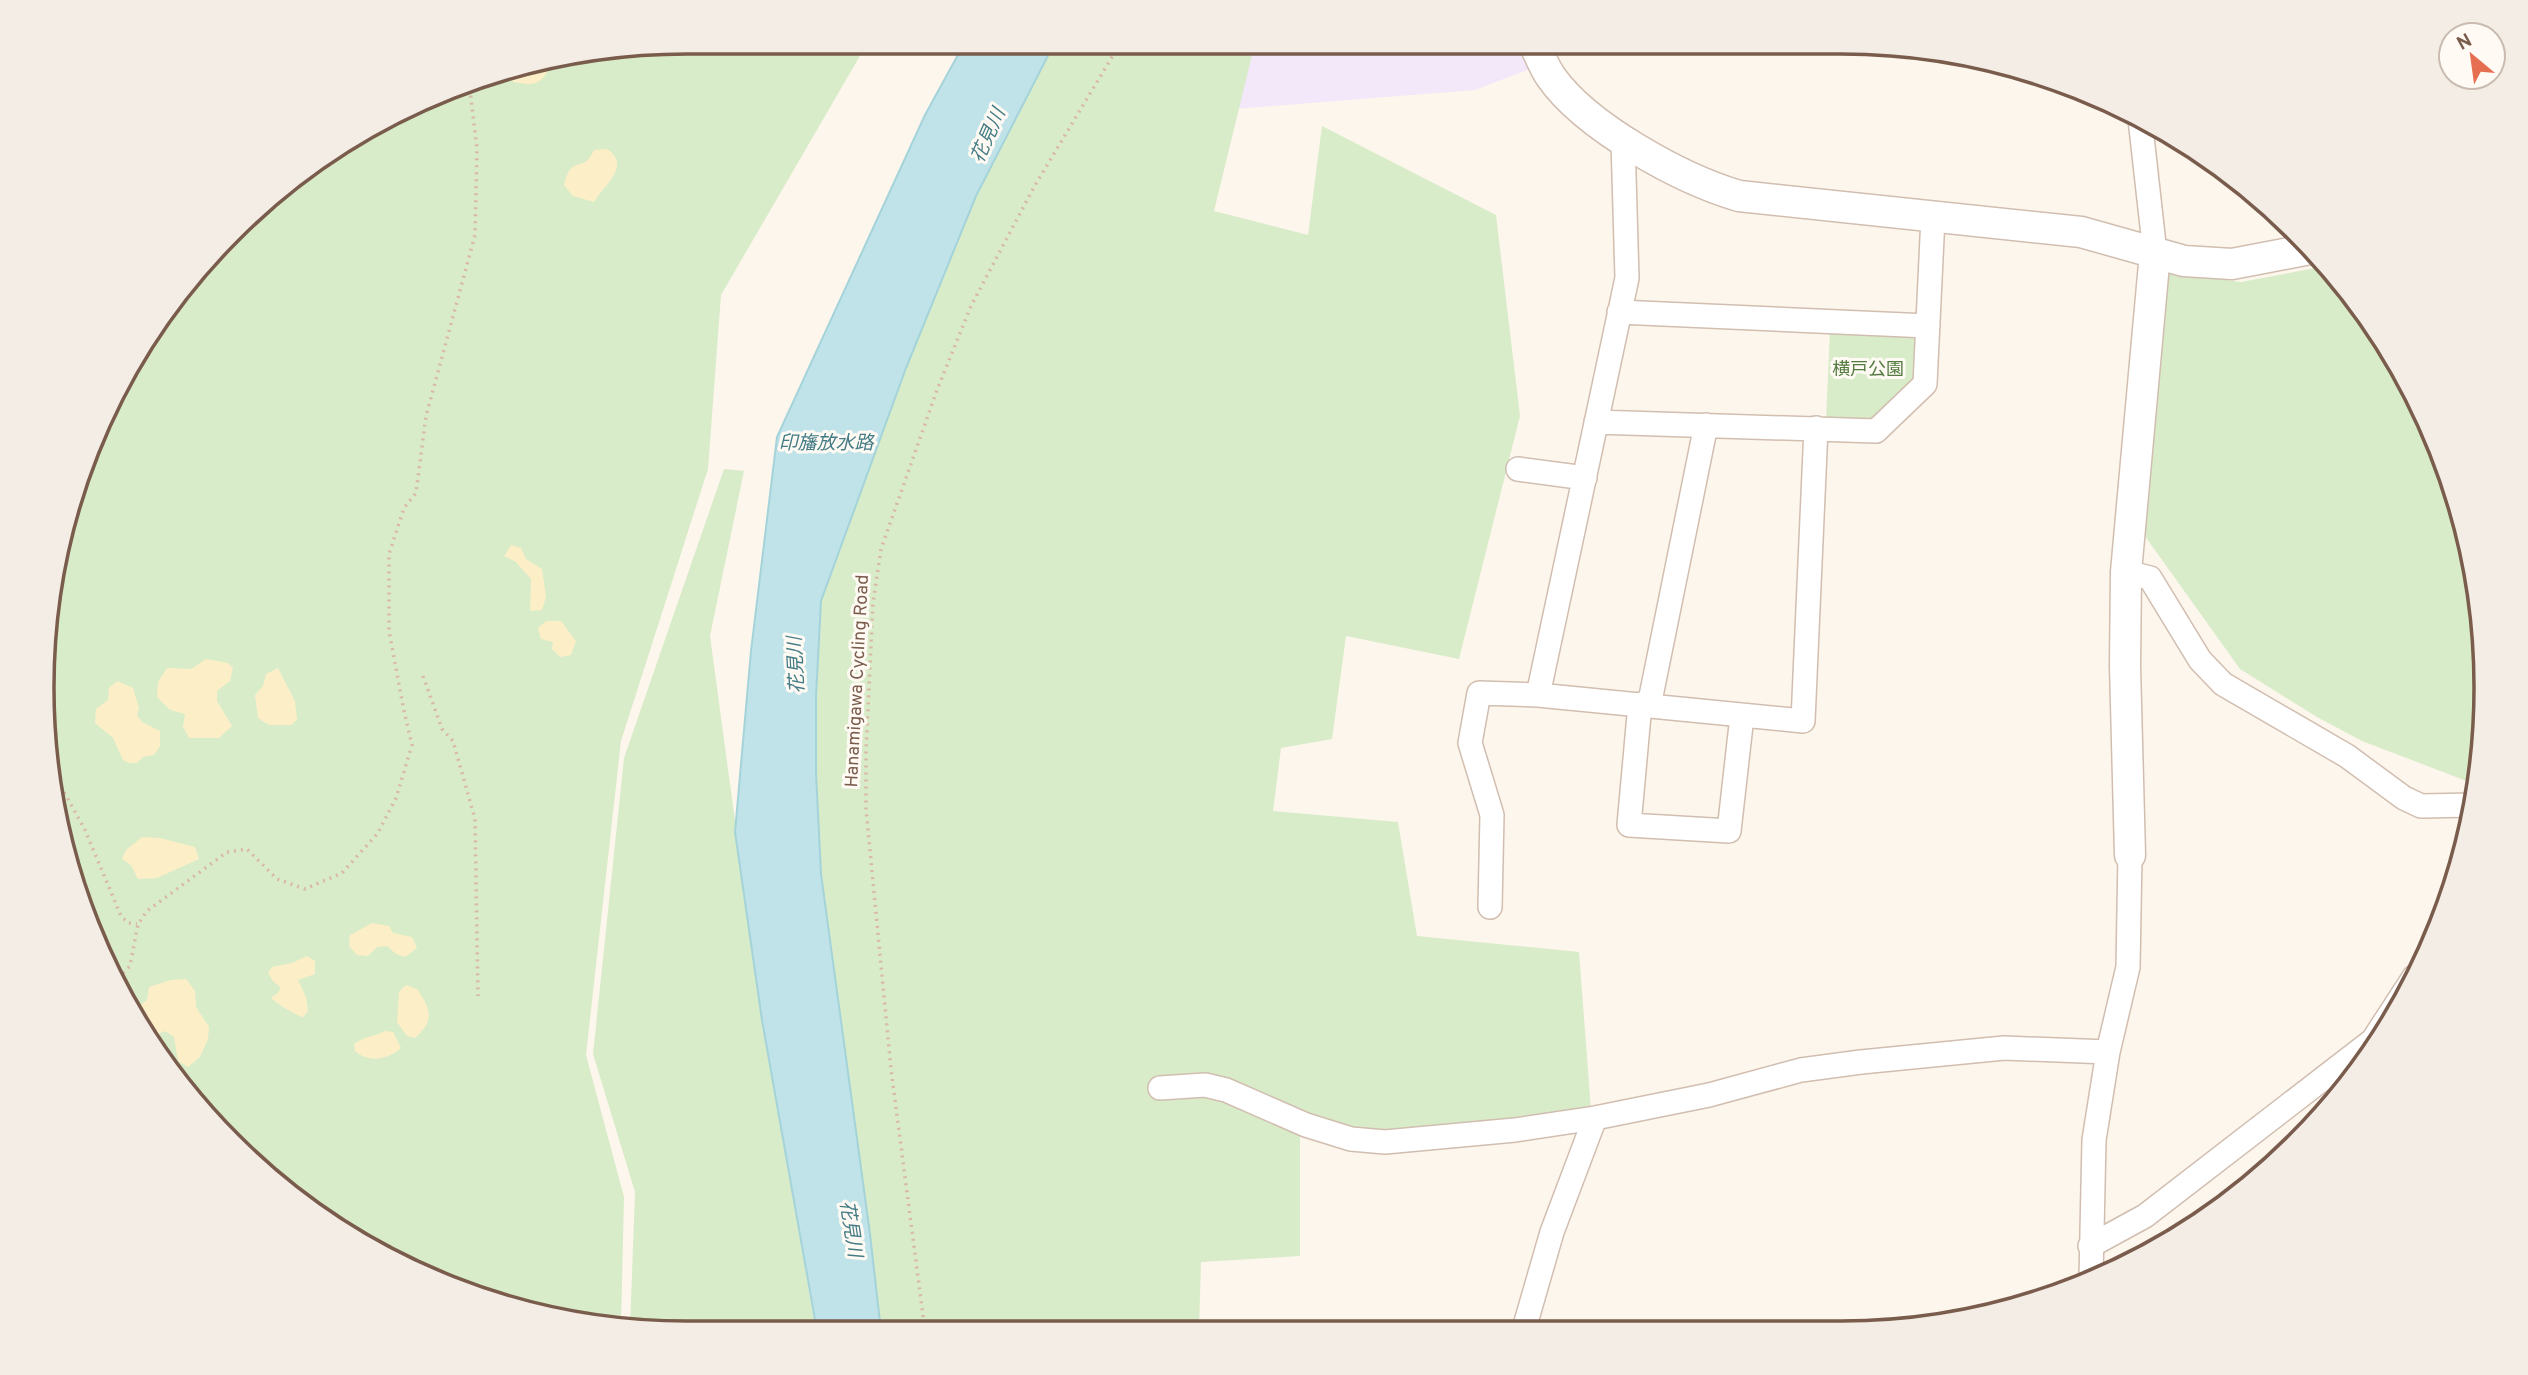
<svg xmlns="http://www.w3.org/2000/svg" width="2528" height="1375" font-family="Overpass,'Noto Sans JP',sans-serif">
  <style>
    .education { fill: #f3e8fa }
    .green { fill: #d8ecc9 }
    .sand { fill: #fcefc7 }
    .water { fill: #bfe3e8; stroke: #a5d3da; stroke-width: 2 }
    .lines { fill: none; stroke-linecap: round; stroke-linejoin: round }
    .minor-casing { stroke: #d1beb0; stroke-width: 26 }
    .tertiary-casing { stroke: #d1beb0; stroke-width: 33 }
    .path { stroke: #d9b8a5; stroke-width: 3.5; stroke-dasharray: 2 5; stroke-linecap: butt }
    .minor { stroke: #fff; stroke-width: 23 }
    .tertiary { stroke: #fff; stroke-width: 30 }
    .labels { text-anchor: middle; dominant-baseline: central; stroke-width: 6; stroke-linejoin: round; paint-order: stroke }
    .park-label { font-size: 18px; fill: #537a41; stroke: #fffaf3 }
    .street-label { font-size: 18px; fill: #7a5c4d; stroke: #fffaf3 }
    .water-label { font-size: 19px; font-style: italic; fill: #437c86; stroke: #fffaf3 }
    .rim { fill: none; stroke: #7a5c4d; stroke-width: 3.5 }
  </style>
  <rect width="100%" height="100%" fill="#fdf6ec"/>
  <path class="education" d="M1256,43H1519L1530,69L1475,90L1235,109Z"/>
  <path class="green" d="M688,42H868L721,295L708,469L621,741L586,1055L624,1197L621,1328L520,1311L365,1247L202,1113L91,935L43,730L64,521L151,329L294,176L480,76Z
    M1055,42L1255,43L1214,211L1308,235L1322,126L1496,215L1520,416L1459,659L1346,636L1332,739L1281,748L1273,811L1398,822L1417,936L1579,952L1591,1110L1425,1141L1300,1130V1256L1201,1262L1199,1330L881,1331L870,1234L821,874L816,773V697L821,601L906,368L976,196Z
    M2326,266L2352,294L2419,402L2464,520L2485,645L2481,771L2477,785L2362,741L2317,717L2240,669L2142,532L2169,272L2241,282Z
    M1830,329L1913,333L1921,342V377L1871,423L1826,421Z
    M724,469L744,471L710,636L762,1020L816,1331L646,1332L630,1329L635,1192L593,1054L624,758Z"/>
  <path class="sand" d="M551,65C541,85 536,86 513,82L509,73Z
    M607,149C632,165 604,185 594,202L573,196L564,185C572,152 583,175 594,150Z
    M511,545L521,548L526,559L542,569L546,597L542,610L530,611L531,579L516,562L504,556Z
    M546,621H561L576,641L571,655L560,657L552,649L553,642L541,639L538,628Z
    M206,659L228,663L233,668L230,681L217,691V701L232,726L219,738H189L183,727L185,714L170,710L157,697L158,682L167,668L191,669Z
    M278,668L295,701L297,720L291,725H269L258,718L255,695L263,686L266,674Z
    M117,681L133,688L139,708L137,715L142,722L160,731V746L154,755L143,757L137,763H129L123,760L113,738L95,723L96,709L108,700L109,688Z
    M142,837L160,838L195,847L199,859L157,878L138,879L131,865L122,859L126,850Z
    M372,923L389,926L393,933L412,937L417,948L405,957L396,954L387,946L377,947L368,956L357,955L349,946L350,935Z
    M307,956L315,961V974L298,980L306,997L308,1011L303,1017C297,1016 276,1003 271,998L279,992L280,987L273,981L268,973L272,967L292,963Z
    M186,979L195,991L196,1007L209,1027L208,1039L200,1057L188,1067L178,1061L174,1037L165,1031L154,1036L137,1008L147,1000L149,987L171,980Z
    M406,985L417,989C430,1008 436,1020 415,1038L407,1036L397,1022L399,992Z
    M385,1031L393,1032L401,1048C387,1060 369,1063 355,1051L354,1044C364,1036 374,1037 385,1031Z"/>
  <path class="water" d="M965,42H1055L976,196L906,368L821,601L816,697V773L821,874L870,1234L881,1331H817L762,1020L735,832L751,651L777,437L925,115Z"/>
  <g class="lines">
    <defs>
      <path id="minor" d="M2140,119L2155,253
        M1619,312L1928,326
        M1596,422L1876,431L1925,384L1933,217
        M1518,469L1585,478
        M2126,572L2150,578L2200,660L2223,684L2347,756L2404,798L2421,806L2473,805
        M1538,695L1627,278L1623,141
        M1640,704L1629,825L1729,831L1742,716
        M1649,706L1706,425
        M1490,907L1492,815L1470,743L1479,693L1538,695L1803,721L1816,428
        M1160,1088L1205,1085L1226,1090L1306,1125L1351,1139L1385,1142L1515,1130L1595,1118L1709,1095L1801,1070L1861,1062L2004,1048L2108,1052
        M2090,1246L2145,1216L2373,1040L2414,977
        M2091,1278L2094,1140L2108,1052L2128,967L2130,855
        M1524,1329L1552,1232L1595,1118"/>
      <path id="tertiary" d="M1534,43C1539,54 1544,67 1551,77C1586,127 1681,179 1739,196L2081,232L2184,261L2232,264L2310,249
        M2130,855L2125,666L2126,572L2155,253"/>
    </defs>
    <use href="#minor" class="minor-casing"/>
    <use href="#tertiary" class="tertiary-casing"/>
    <path class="path" d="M423,676L442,729L453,741L475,819L478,996
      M54,774L85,830L121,916L128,923L137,924
      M118,978L130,966L138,924L147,911L227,852L247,849L277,879L305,889L342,873L378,833L396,798L412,745L404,711L389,631V554L404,508L416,493L426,416L475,235L477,149L469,82
      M925,1331L891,1069L866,809V750L873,603L881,549L937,390L971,306L1034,187L1121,42"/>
    <use href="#minor" class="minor"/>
    <use href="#tertiary" class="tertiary"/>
  </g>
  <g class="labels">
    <g class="park-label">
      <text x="1868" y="370">横戸公園</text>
    </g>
    <g class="street-label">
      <text transform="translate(858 681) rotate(-87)">Hanamigawa Cycling Road</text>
    </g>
    <g class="water-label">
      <text transform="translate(989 136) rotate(-66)">花見川</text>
      <text x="826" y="444">印旛放水路</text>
      <text transform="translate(797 665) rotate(-93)">花見川</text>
      <text transform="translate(850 1229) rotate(81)">花見川</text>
    </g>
  </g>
  <path d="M0 0H2528V1375H0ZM687 54H1841A633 633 0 0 1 2474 687V688A633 633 0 0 1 1841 1321H687A633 633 0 0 1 54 688V687A633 633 0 0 1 687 54Z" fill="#f4ede6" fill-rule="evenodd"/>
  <path class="rim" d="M687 54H1841A633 633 0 0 1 2474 687V688A633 633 0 0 1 1841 1321H687A633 633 0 0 1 54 688V687A633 633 0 0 1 687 54Z"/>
  <g transform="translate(2472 56) rotate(331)"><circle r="33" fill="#fffaf3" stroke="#cabbb1" stroke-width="2"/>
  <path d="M0-5L12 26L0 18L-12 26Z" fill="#e76f51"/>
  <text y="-10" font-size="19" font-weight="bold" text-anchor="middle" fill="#7a5c4d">N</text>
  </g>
</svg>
